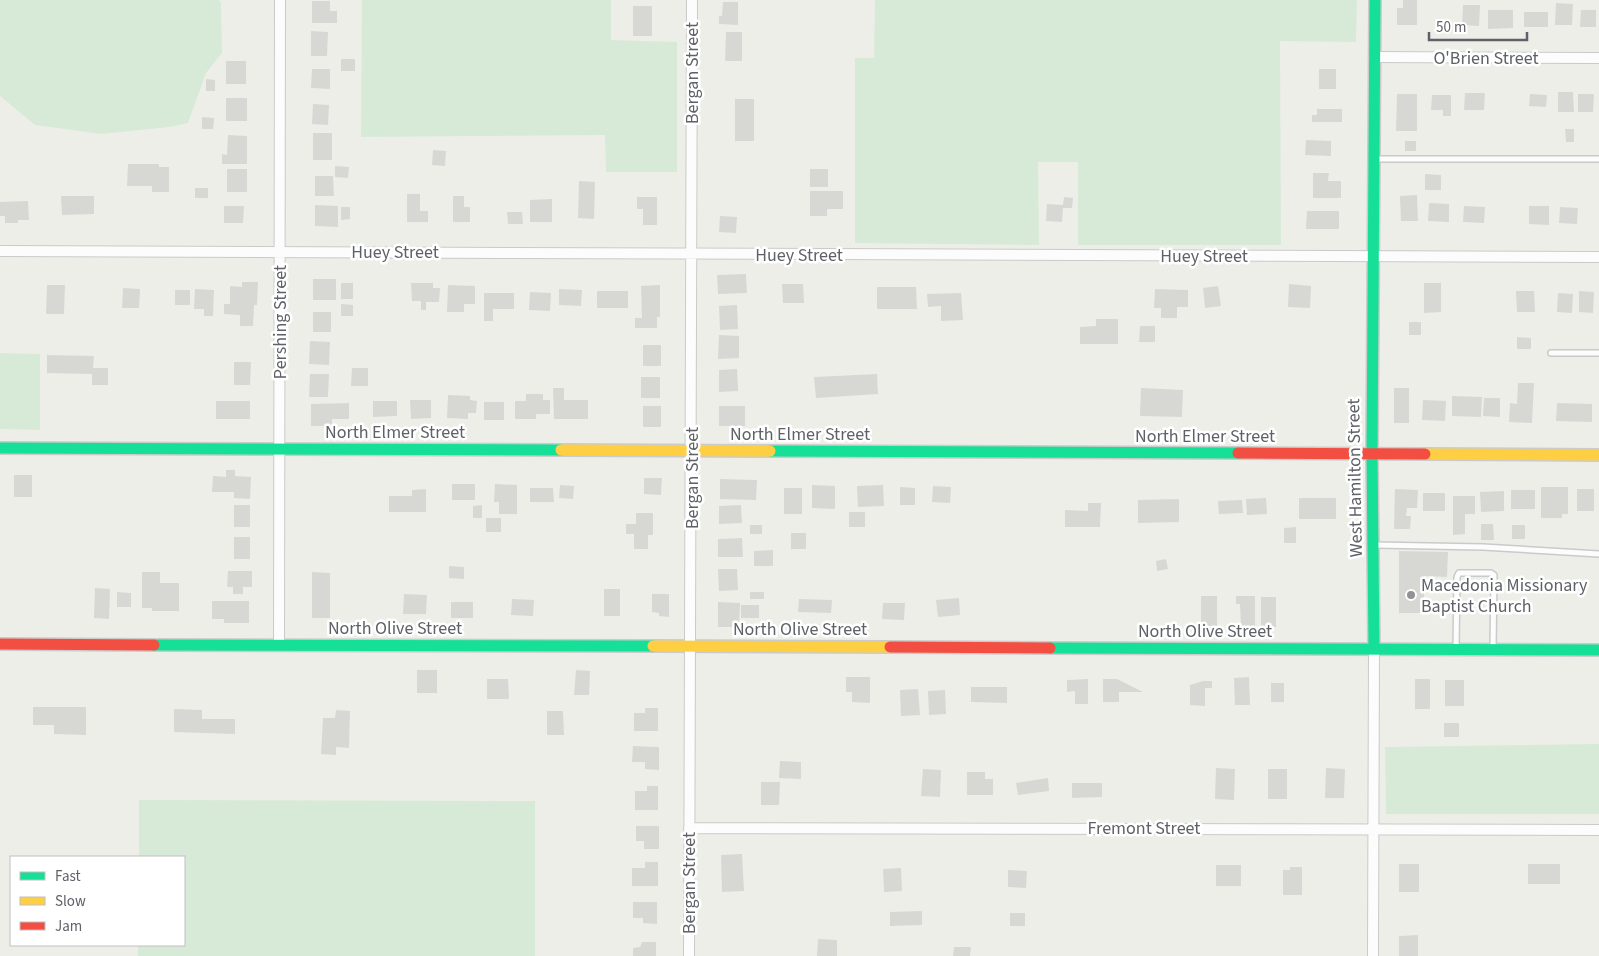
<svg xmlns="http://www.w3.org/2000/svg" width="1599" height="956" font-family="'Source Sans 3',sans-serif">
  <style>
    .green { fill: #d7ead7 }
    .building { fill: #d7d7d4 }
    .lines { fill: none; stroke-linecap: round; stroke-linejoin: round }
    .lane-casing { stroke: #cacaca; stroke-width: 8 }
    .street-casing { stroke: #cacaca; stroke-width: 12 }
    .fast-casing { stroke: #cbcbcb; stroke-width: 14 }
    .slow-casing { stroke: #cbcbcb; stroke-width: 14 }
    .jam-casing { stroke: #cbcbcb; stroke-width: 14 }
    .lane { stroke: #fcfcfc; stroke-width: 5 }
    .street { stroke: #fcfcfc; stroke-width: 10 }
    .fast { stroke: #16e098; stroke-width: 11 }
    .slow { stroke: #ffcf43; stroke-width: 11 }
    .jam { stroke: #f24e42; stroke-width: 11 }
    .poi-dot { fill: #909294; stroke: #fff; stroke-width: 2 }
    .labels { text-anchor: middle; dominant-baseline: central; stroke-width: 5; stroke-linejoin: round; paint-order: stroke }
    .street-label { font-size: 18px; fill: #5e6167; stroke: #fff }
    .poi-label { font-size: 18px; fill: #5e6167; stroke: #fff; text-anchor: start }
  </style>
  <rect width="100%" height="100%" fill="#eeeee9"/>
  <path class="green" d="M0,0H219L221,3L222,53L206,73L188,123L169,127L101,134L35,125L0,96Z
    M362,0H611V40L677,42V172H606L605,135L361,137Z
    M875,0H1357L1356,42L1280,41L1281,245H1078V162H1038L1039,245L855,243V58H874Z
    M0,353L40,354V430L0,429Z
    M1599,744V814H1386L1385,747Z
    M139,800L535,801V956H138V945H184V857H139Z"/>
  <path class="building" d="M1403,0H1417V25H1397V8H1403Z
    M312,1H330V11H337V23H312Z
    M723,2H738V25L719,24V16H722Z
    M1556,3L1573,4L1572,25H1555Z
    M1463,5H1480L1479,26L1462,25Z
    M633,6H652V36H633Z
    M1488,10H1513V28L1488,29Z
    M1581,10H1596V27H1580Z
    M1524,12H1548V27H1524Z
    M311,31L328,32L327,56H311Z
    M726,32H742V61H725Z
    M341,59H355V71H341Z
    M226,61H246V84H226Z
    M312,69H330V89L311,88Z
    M1319,69H1336V89H1319Z
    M206,79L215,80V91H206Z
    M1558,92H1573L1574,112H1558Z
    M1465,93H1485L1484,110H1464Z
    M1397,94H1417V131H1396Z
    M1530,94L1547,95L1546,107L1529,106Z
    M1578,94H1594L1593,112H1578Z
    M1432,95H1451V116H1443V110H1431Z
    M226,98H247V121H226Z
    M735,99H754V141H735Z
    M313,104L329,105L328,125L312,124Z
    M1317,109H1342V122H1312V115H1317Z
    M202,117L214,118L213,129H202Z
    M1565,129H1574V142H1566Z
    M313,133H332V160H313Z
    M228,135L247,136V164H222V154L227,155Z
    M1306,140L1331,141V156L1305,155Z
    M1405,141H1416V151H1405Z
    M433,150L446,151L445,166L432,165Z
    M128,164H159V167H169V192H152V186H127Z
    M335,166L349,167L348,178L335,177Z
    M227,169H247V192H227Z
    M810,169H828V187H810Z
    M1313,173H1329L1328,181H1341V198H1313Z
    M1425,174L1441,175V190H1425Z
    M315,176H333L334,196H315Z
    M579,181L595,182L594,219L578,218Z
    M195,188H208V198H195Z
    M810,191H843V209H827V216H810Z
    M407,194H420V211H428V222H407Z
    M1417,195L1418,221H1401L1400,196Z
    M61,196H94V214L62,215Z
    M453,196H464V207H470V222H453Z
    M637,197H657V225H643V209H637Z
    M1064,197L1073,198L1072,208H1063L1062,222L1046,221L1047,204L1063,205Z
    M552,199V222H530V200Z
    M28,201L29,220H18V223H5V216H0V202Z
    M1429,203L1449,204V222L1428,221Z
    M315,205L338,206V227L315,226Z
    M224,206H244L243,223H224Z
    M1464,206L1485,207L1484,223L1463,222Z
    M1529,206H1549V225L1529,224Z
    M341,207H350V219L341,220Z
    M1560,207L1578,208L1577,224L1559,223Z
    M1307,211H1339V229H1306Z
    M507,212H522L523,224H508Z
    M720,216L737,217L736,233L719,232Z
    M746,274L747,293L718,294L717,275Z
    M313,279H336V300H313Z
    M242,282H258L257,305H254L253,326H240V315L224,314V304H230V286L242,287Z
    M341,283H353V299H341Z
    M411,283H433V288H440L439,302H426V310H421V301H412Z
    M1424,283H1441V312L1424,313Z
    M782,284H803L804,303H783Z
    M1289,284L1311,286L1310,308L1288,307Z
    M47,285H65L64,314H46Z
    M448,285L475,286V304H464V312H447Z
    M660,285V317H657V328H635V318H642L641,286Z
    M1218,286L1221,306L1205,308L1203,288Z
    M877,287H916L917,309H877Z
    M123,288L140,289L139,308H122Z
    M195,289L214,290L213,316H204V309H194Z
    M559,289L582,290L581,306L559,305Z
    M1155,289L1188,290V307H1177V318H1161V308H1154Z
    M175,290H190V305H175Z
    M597,291H628V308H597Z
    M1516,291H1534L1535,312H1517Z
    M1579,291L1594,292L1593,313L1579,312Z
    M530,292L551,293L550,311L529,310Z
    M484,293H514V309H493V321H484Z
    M961,293L963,320L941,321V306L928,307L927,294Z
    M1558,293L1573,294L1572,313L1557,312Z
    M341,304L353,305V316H341Z
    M737,305L738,329L720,330L719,306Z
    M313,312H331V332H313Z
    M1096,319H1118V344H1080V327L1096,326Z
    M1409,322H1421V335H1409Z
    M1140,326H1155V342H1139Z
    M719,335L739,336V358L718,359Z
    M1517,337L1531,338V349H1517Z
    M310,341L330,342L329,365L309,364Z
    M643,345H661V366H643Z
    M47,355L94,356L93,368H108V385H92V374L47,373Z
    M234,362H251L250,385H234Z
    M352,368H368V386H351Z
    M737,369L738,391L719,392V370Z
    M310,374H329L328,397H309Z
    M877,374L878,394L816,398L814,377Z
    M641,377H660V398H641Z
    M1518,383H1534L1532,423L1509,422L1510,403L1517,404Z
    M553,388H564V400H588V419H554Z
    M1141,388L1183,390L1182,417L1140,416Z
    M1394,388H1409V423H1394Z
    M526,394H543V400H550V414H536V419H515V401H526Z
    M448,395L470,396V400L477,401L476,413H468V419L447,418Z
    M1452,396L1482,397L1481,417L1452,416Z
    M1484,398H1500V417L1483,416Z
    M410,400H431V418L411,419Z
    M1423,400L1446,401L1445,421L1422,420Z
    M216,401H250V419H216Z
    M373,401H397V416L373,417Z
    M484,402H504V420H484Z
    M349,403V419H332V426H311V404Z
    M1557,403L1592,404V422L1556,421Z
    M643,406H661V427H643Z
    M719,406H745V426H719Z
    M226,470H235V476L251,477L250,499L234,498V492H212L213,476L226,477Z
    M14,475H32V497H14Z
    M644,478H662L661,495L644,494Z
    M720,479L757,480L756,500L720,499Z
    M452,484H475V500H452Z
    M495,484L517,485V514H499V502H494Z
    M560,485L574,486L573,499L559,498Z
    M812,485L835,486V509L812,508Z
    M883,485L884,506L858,507L857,486Z
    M933,486L951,487L950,503L932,502Z
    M900,487L915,488V505H900Z
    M1541,487H1568V514H1562V518H1541Z
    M530,488H553L554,502H530Z
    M784,488H802V514H784Z
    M426,489V512H389V496H412V490Z
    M1395,489L1418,490L1417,508H1407L1406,516H1411L1410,529H1394Z
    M1577,489H1594V511H1577Z
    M1511,490H1535V509H1511Z
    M1504,491V511L1481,512L1480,492Z
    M1423,493H1445V511H1423Z
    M1453,496H1475V514H1465V534L1453,535Z
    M1266,498L1267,514L1247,515L1246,499Z
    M1299,498H1336V519H1299Z
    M1179,499V522L1138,523V500Z
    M1242,500L1243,513L1219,514L1218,501Z
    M1088,503H1101L1100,527H1065V510L1088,511Z
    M234,505H250V527H234Z
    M482,505V518H473V506Z
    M741,505L742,523L719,524V506Z
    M849,512H865V527H849Z
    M636,513H653V535H648V549H634V534H626V524H636Z
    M486,518H501V532H486Z
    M1481,524H1493L1494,540H1481Z
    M750,525H762V534H750Z
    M1512,525H1525V539H1512Z
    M1296,527V543H1284V528Z
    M791,533H806V549H791Z
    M234,537H250V559H234Z
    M742,538L743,557H718V539Z
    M773,550V566H754V551Z
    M1399,551L1448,552L1447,577L1424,576V613H1399Z
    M1166,559L1168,569L1157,571L1156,561Z
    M449,566L464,567V579L449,578Z
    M718,569H737L738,590L719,591Z
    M228,571H252V587H243V594H233V587H227Z
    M142,572H160V583H179V611H152V608H142Z
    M312,572L330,573V618H312Z
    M95,588L110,589L109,619L94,618Z
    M604,589H620V616H604Z
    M117,592L131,593V607H117Z
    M750,592H764V599H750Z
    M404,594L427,595L426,614H403Z
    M652,594H669V617L659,616V613L652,612Z
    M1201,596H1217V626H1201Z
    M1236,596H1255V627H1241L1240,604H1236Z
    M1261,597H1276V627H1261Z
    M959,598L960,615L938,617L936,600Z
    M512,599L534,600L533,616L511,615Z
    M799,599L832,600L831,613L798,612Z
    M212,601H249V623H224V619H212Z
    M451,602H473V618H451Z
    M718,602L740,603L739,627H718Z
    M883,603H905L904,620L882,619Z
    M741,605H759V618H741Z
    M417,670H437V693H417Z
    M576,670L590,671L589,695H574Z
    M846,677H870V703L852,702V692H846Z
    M1249,677L1250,705H1235L1234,678Z
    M487,679H508L509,699H487Z
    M1088,679V704H1075V691L1067,692V680Z
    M1103,679H1117L1143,692H1119V702H1103Z
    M1415,679H1430V709H1415Z
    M1445,680H1464V706H1445Z
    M1203,681H1212V688H1205V706L1190,705V685Z
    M1271,683H1284V702H1271Z
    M971,687H1007V703L971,702Z
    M918,689L920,715L901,716L900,690Z
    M945,690L946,714L929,715L928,691Z
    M33,707H86V735L54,734V725H33Z
    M645,708H658V731H634V713H645Z
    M174,709L202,710V719H235V734L174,732Z
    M336,710L350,711L349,748L336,747V755L321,754L323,718H335Z
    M547,711H563L564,735H547Z
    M1444,723H1459V737H1444Z
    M633,746L659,747V770L645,769V762H632Z
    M780,761L801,762V779L779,778Z
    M1216,768L1235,769L1234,800L1215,799Z
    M1326,768L1345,769L1344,798H1325Z
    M923,769L941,770L940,797L921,796Z
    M1268,769H1287V799H1268Z
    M967,772H985V779H993V795H967Z
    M1048,778L1049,791L1018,795L1016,783Z
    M761,782H780L779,805H761Z
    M1072,783H1102V797L1072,798Z
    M647,786H658V810H635V791H647Z
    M636,826H659V849H644V841H636Z
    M742,854L744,891L722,892L721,855Z
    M645,862H658V886H632V868H645Z
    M1399,864H1419V892H1399Z
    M1528,864H1560V884H1528Z
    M1216,865H1241V886H1216Z
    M1290,867H1302V895H1283V870H1290Z
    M901,868L902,891L884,892L883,869Z
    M1008,870L1027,871L1026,888L1008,887Z
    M633,902H657V924L643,923V918H633Z
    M922,911V925L890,926V912Z
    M1010,913H1025V926H1010Z
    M1418,935V956H1399V936Z
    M818,939L837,940V956H817Z
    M642,942H656V956H633V948L640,947Z
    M954,947H971L970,956H953Z"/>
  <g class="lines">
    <defs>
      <path id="lane" d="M1376,159H1599
        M1551,353H1599
        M1375,545L1483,547L1599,554
        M1456,649L1457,577L1459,573H1491L1494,575L1493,648"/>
      <path id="street" d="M1374,57L1599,58
        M0,251L1599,257
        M279,644L280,0
        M689,828L1599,830
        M689,956L692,0
        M1373,956L1374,649"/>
      <path id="fast" d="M0,448L561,450
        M770,451L1238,453
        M154,645L653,646
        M1050,648L1599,650
        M1374,649L1372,454L1375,0"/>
      <path id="slow" d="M561,450L770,451
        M1425,454L1599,455
        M653,646L890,647"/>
      <path id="jam" d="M1238,453L1425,454
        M0,644L154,645
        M890,647L1050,648"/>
    </defs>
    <use href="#lane" class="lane-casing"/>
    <use href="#street" class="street-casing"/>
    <use href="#fast" class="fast-casing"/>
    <use href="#slow" class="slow-casing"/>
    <use href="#jam" class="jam-casing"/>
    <use href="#lane" class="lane"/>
    <use href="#street" class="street"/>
    <use href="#fast" class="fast"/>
    <use href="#slow" class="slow"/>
    <use href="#jam" class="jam"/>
  </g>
  <circle class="poi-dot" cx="1411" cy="595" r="5"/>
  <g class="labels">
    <g class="street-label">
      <text x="1486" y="58">O'Brien Street</text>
      <text transform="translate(692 73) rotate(-90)">Bergan Street</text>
      <text x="395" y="252">Huey Street</text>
      <text x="799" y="255">Huey Street</text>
      <text x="1204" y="256">Huey Street</text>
      <text transform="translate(280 322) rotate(-90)">Pershing Street</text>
      <text x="395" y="432">North Elmer Street</text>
      <text x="800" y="434">North Elmer Street</text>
      <text x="1205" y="436">North Elmer Street</text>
      <text transform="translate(692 478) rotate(-90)">Bergan Street</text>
      <text transform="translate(1355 478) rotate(-91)">West Hamilton Street</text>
      <text x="395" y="628">North Olive Street</text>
      <text x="800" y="629">North Olive Street</text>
      <text x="1205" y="631">North Olive Street</text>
      <text x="1144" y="828">Fremont Street</text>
      <text transform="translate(689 883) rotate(-90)">Bergan Street</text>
    </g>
    <g class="poi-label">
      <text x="1421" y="585">Macedonia Missionary<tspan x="1421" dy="21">Baptist Church</tspan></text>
    </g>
  </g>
  <rect x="10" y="856" width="175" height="90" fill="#ffffff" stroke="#bfc0c2"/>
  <rect x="20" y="872" width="25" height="8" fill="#16e098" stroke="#bfc0c2"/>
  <text x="55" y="881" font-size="15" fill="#5e6167">Fast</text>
  <rect x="20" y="897" width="25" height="8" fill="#ffcf43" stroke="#bfc0c2"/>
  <text x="55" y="906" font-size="15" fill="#5e6167">Slow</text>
  <rect x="20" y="922" width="25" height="8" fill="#f24e42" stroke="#bfc0c2"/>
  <text x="55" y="931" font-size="15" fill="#5e6167">Jam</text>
  <path d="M1429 32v8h98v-8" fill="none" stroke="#5e6167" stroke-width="2.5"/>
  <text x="1436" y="32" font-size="15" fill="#5e6167" stroke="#ffffff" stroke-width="4" paint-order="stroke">50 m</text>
</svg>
